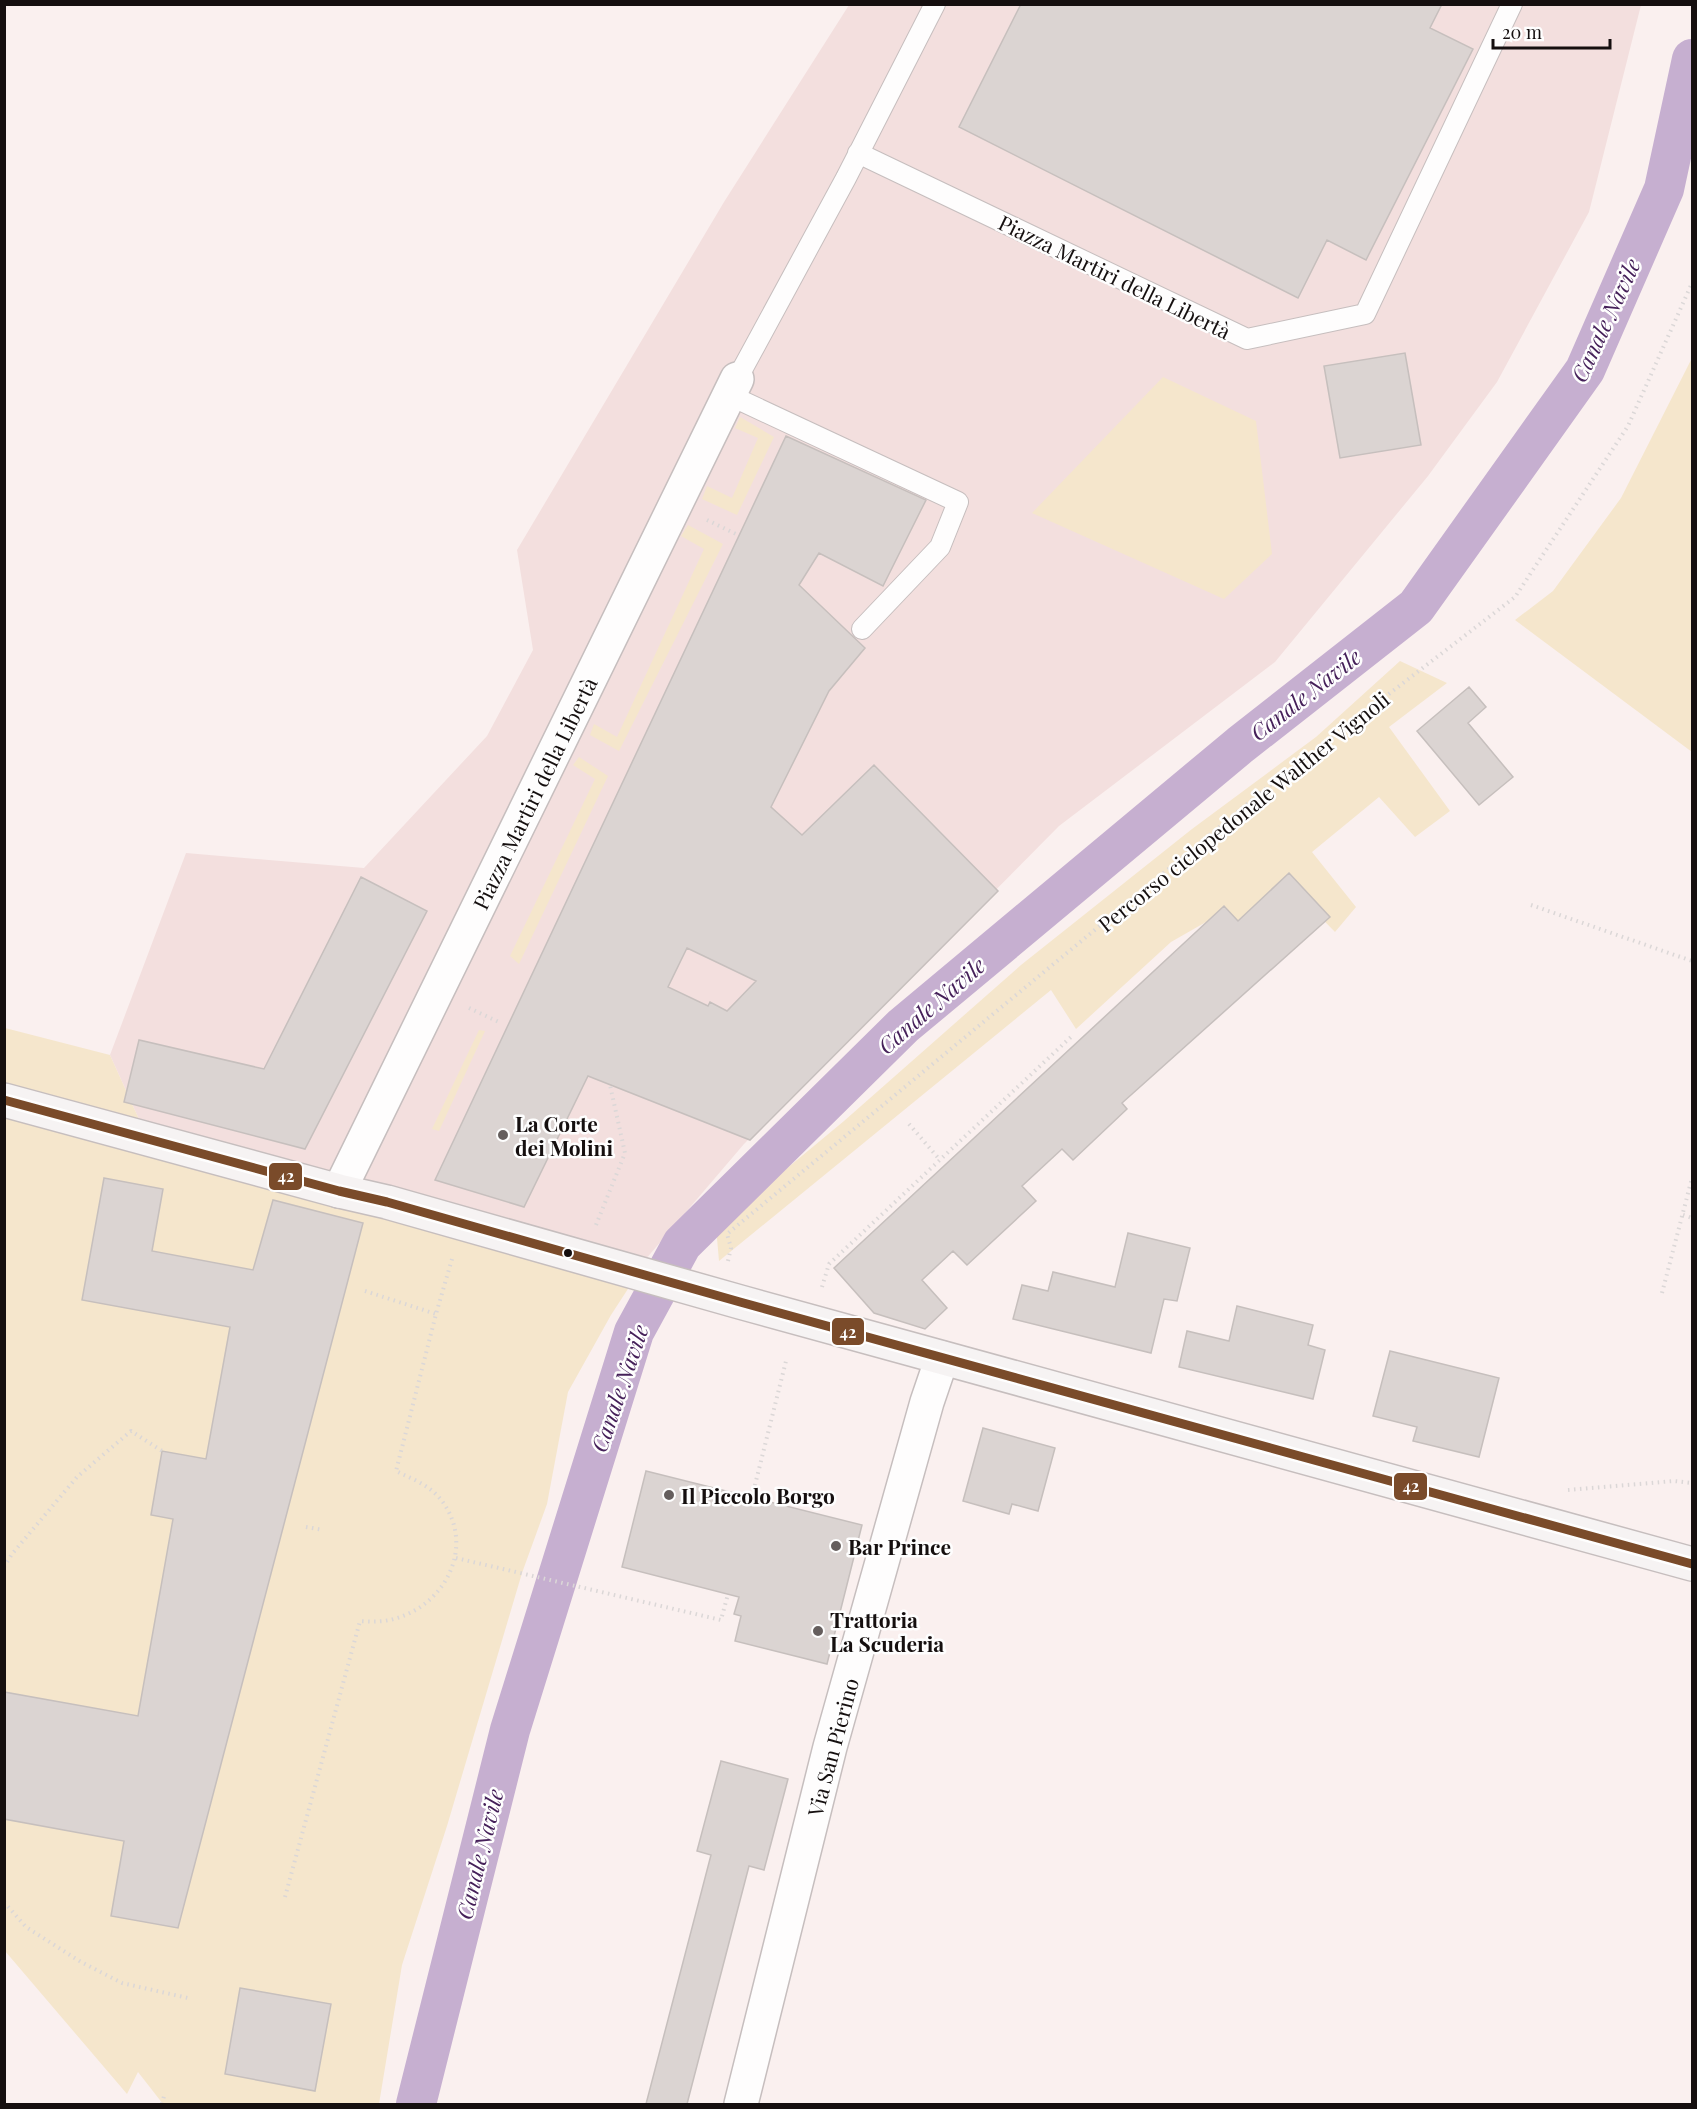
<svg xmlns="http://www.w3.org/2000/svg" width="1697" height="2109" font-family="'Playfair Display',serif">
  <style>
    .built { fill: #f3dfde }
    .green { fill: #f5e6cc }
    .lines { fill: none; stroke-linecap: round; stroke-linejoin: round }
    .canal { stroke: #c6afd0; stroke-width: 40 }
    .building { fill: #dbd4d2; stroke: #c6bfbd; stroke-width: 1.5; fill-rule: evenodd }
    .lane-casing { stroke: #c6bebe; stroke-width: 22 }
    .street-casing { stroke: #c6bebe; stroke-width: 36 }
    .secondary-casing { stroke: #c6bebe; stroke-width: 36 }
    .path { stroke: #dbd7d7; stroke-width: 4; stroke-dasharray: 1.5 4.5; stroke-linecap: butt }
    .lane { stroke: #fefdfd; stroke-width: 20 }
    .street { stroke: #fefdfd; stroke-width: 33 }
    .secondary { stroke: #f6f3f3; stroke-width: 33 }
    .bus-1-casing { stroke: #fefefe; stroke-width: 14 }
    .bus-1 { stroke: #7a4b2a; stroke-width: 9 }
    .poi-dot { fill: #655e5d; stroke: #fefefe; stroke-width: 2 }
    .bus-dot { fill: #150f0f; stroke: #fefefe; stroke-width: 2 }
    .labels { text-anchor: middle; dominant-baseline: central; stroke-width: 5; stroke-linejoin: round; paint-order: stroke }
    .street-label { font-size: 21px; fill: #150f0f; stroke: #fefefe }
    .poi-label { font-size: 21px; font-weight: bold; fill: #150f0f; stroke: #fefefe; text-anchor: start }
    .water-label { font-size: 22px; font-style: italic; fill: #452059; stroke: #fefefe }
    .line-badge { stroke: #fefefe; stroke-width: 2 }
    .badge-label { font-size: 16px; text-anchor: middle; font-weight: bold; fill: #fff }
  </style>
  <rect width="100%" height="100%" fill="#faf0ef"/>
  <path class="built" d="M849,5H1641L1589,212L1497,382L1428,476L1275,662L1059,826L744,1144L645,1260L147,1137L110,1055L186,853L364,868L487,736L533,650L517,550L724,202Z"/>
  <path class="green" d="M1692,358V752L1515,620L1553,591L1621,498Z
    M1163,377L1256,421L1272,554L1224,599L1032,513Z
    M740,417L774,437L737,515L702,499L707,486L732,498L758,438L735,428Z
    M688,525L723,544L619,751L590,735L594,724L617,737L704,549L681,536Z
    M1400,661L1447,683L1389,727L1450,811L1415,837L1379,797L1312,852L1356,907L1335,932L1287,883L1235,929L1220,914L1171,942L1076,1029L1051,990L719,1261L716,1227L844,1121L1021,965L1192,829L1316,737Z
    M579,757L608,776L519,964L510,956L595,779L573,765Z
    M5,1028L110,1055L147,1137L637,1275L611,1315L568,1392L547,1504L522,1573L447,1826L402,1965L379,2104H163L138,2072L127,2094L5,1951Z
    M479,1030L485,1031L439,1131L432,1129Z"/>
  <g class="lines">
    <path class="canal" d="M416,2104L510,1730L634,1332L682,1244L903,1026L1240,745L1416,607L1585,370L1664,189L1692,59"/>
  </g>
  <path class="building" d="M1021,4H1442L1430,28L1473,49L1366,260L1327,240L1298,298L959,127Z
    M1405,353L1421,445L1340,458L1324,366Z
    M786,436L926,500L883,586L819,553L799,585L865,648L829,691L771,807L802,835L874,765L998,891L750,1140L588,1076L524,1207L435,1180ZM687,948L756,981L727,1011L710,1002L708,1006L668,987Z
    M1469,687L1486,707L1468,723L1513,777L1479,805L1417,731Z
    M1289,873L1330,917L1122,1103L1127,1109L1073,1160L1062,1149L1022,1186L1036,1201L967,1265L953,1251L922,1280L947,1308L925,1329L874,1313L834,1268L1224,906L1238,921Z
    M361,877L427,911L305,1149L124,1102L139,1040L264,1069Z
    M104,1178L163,1189L152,1251L253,1270L273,1200L363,1223L178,1928L111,1916L124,1841L4,1819V1692L138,1716L173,1519L151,1515L162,1451L206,1459L230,1327L82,1300Z
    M1128,1233L1190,1248L1177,1301L1164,1299L1151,1353L1013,1319L1022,1285L1048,1291L1053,1272L1115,1287Z
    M1237,1306L1313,1325L1308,1345L1325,1350L1313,1399L1179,1367L1187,1331L1229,1341Z
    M1390,1351L1499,1378L1479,1457L1413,1441L1417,1427L1373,1416Z
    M983,1428L1055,1448L1038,1511L1012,1504L1009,1514L963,1501Z
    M646,1471L862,1525L827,1664L735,1641L741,1616L734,1614L739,1597L622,1567Z
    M721,1761L788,1779L764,1870L749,1866L687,2104H646L711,1855L697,1851Z
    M240,1988L331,2004L315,2091L225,2074Z"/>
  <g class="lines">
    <defs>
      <path id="lane" d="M858,153L1247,339L1365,314L1512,4
        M737,379L846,178L935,4
        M729,395L958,502L940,547L862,629"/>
      <path id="street" d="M339,1191L737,379
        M741,2104L830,1747L927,1402L942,1358"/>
      <path id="secondary" d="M4,1100L339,1191L387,1202L740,1302L1692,1564"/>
    </defs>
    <use href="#lane" class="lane-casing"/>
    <use href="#street" class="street-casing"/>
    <use href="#secondary" class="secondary-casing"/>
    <path class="path" d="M707,520L736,534
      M1531,905L1692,961
      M469,1008L501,1023
      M909,1124L940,1160
      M1683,1215L1692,1218
      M596,1225L625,1153L610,1085
      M728,1261L731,1248L727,1234L1264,790L1515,597L1628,426L1692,283
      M822,1287L829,1264L1073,1035
      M365,1291L436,1314
      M1662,1293L1692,1178
      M1568,1490L1674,1481L1692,1483
      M752,1497L786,1361
      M306,1527L323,1530
      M456,1558L721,1620L728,1594
      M4,1567L12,1554L77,1477L131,1431L162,1451
      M285,1897L360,1621C373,1622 385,1622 397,1618C447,1603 475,1545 442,1501C430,1485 412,1479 396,1471L436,1314L452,1259
      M4,1902L26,1927L81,1962L122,1983L188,1998
      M162,2104L164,2096"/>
    <use href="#lane" class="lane"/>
    <use href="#street" class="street"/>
    <use href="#secondary" class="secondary"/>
    <defs>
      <path id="bus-1" d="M4,1100L339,1191L387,1202L740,1302L1692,1564"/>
    </defs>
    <use href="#bus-1" class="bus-1-casing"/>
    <use href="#bus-1" class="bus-1"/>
  </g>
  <g class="poi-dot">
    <circle cx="503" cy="1135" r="6"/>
    <circle cx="669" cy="1495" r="6"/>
    <circle cx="836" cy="1546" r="6"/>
    <circle cx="818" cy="1631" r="6"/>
  </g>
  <circle class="bus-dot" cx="568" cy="1253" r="5"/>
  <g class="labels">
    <g class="street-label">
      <text transform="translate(1115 276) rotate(26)">Piazza Martiri della Libertà</text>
      <text transform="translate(534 793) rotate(-64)">Piazza Martiri della Libertà</text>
      <text transform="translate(1243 811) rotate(-39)">Percorso ciclopedonale Walther Vignoli</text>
      <text transform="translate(832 1747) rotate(-75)">Via San Pierino</text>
    </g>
    <g class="poi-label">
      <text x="515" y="1123">La Corte<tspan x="515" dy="24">dei Molini</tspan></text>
      <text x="681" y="1495">Il Piccolo Borgo</text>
      <text x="848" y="1546">Bar Prince</text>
      <text x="830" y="1619">Trattoria<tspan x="830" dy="24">La Scuderia</tspan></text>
    </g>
    <g class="water-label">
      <text transform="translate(1605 320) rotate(-65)">Canale Navile</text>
      <text transform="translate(1305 694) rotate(-38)">Canale Navile</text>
      <text transform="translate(931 1005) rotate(-41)">Canale Navile</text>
      <text transform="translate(619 1388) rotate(-71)">Canale Navile</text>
      <text transform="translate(479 1854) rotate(-76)">Canale Navile</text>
    </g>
  </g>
  <g class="line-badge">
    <rect x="268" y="1162" width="35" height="29" rx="6" fill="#7a4b2a"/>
    <rect x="831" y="1317" width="34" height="29" rx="6" fill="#7a4b2a"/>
    <rect x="1393" y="1472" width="35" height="29" rx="6" fill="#7a4b2a"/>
  </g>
  <g class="badge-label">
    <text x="286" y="1182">42</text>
    <text x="848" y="1338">42</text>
    <text x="1411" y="1492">42</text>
  </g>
  <rect width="1697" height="2109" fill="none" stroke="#150f0f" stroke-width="12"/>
  <path d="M1493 39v9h117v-9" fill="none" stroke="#150f0f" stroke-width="3"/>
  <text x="1502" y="39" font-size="18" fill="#150f0f" stroke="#fefefe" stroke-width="4.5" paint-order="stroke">20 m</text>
</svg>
